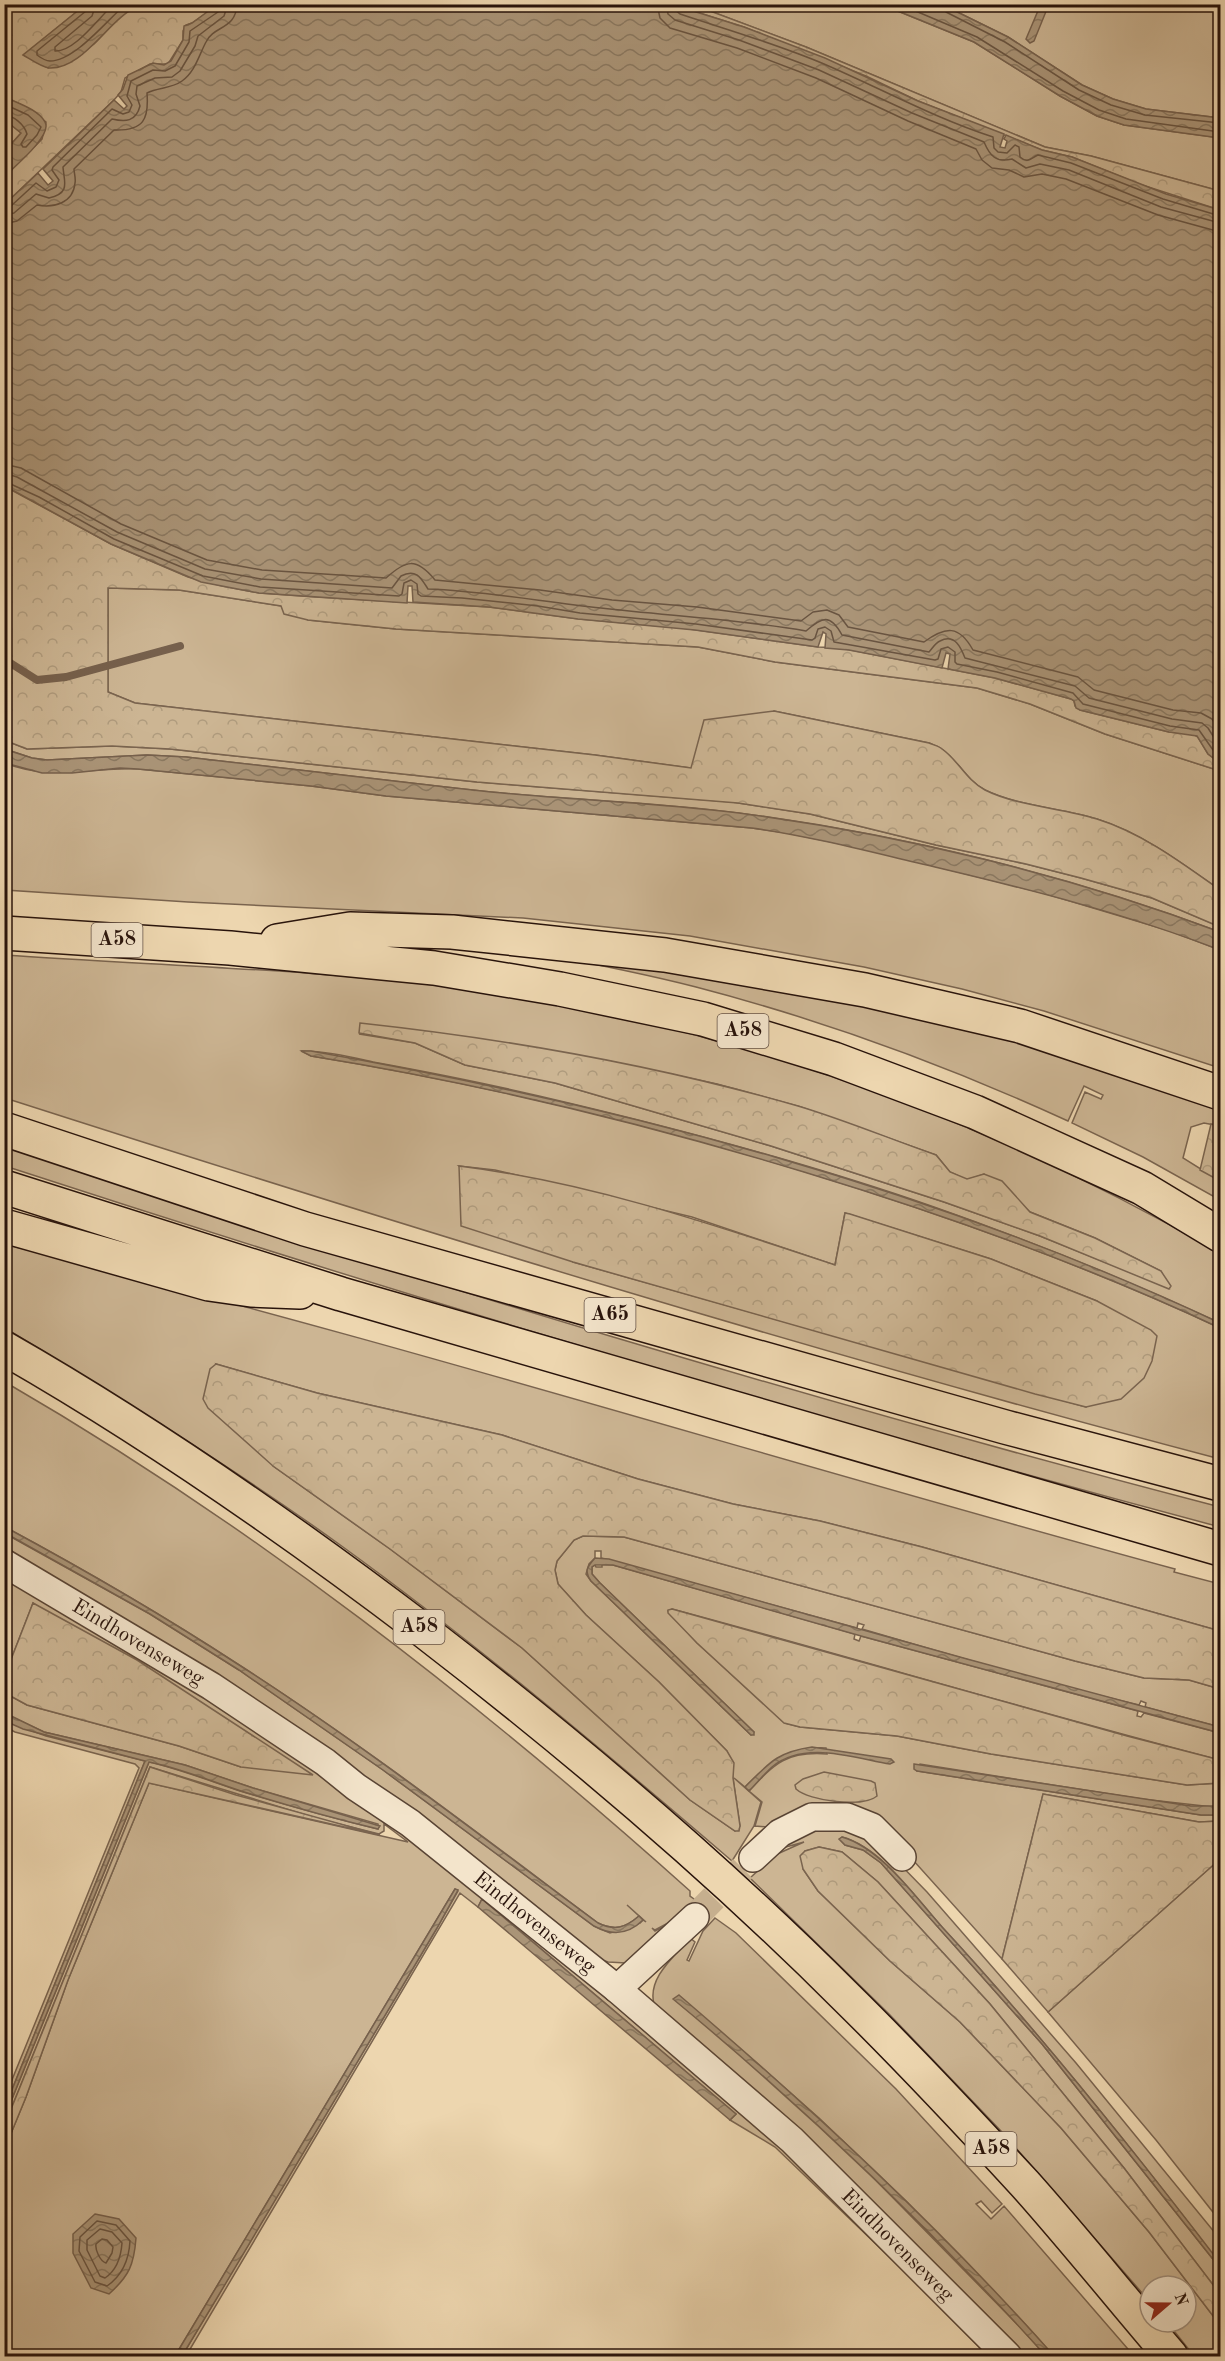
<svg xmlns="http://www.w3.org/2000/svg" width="1225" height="2361" font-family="'Old Standard TT',serif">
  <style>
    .grass { fill: #ccb593; stroke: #7a644f; stroke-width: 1.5; fill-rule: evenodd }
    .forest { fill: url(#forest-crowns); stroke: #7a644f; stroke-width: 1.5 }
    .water { fill: url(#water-waves); stroke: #76604c; stroke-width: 1.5 }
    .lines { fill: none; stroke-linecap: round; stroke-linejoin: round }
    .shore { stroke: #695441; stroke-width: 1.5 }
    .stream { stroke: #76604c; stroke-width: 8 }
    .street-tunnel { stroke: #c6af8e; stroke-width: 27; stroke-dasharray: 27 14; stroke-linecap: butt }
    .street-casing { stroke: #594434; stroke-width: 30 }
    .highway-casing { stroke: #28130b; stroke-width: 36 }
    .street { stroke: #f3e4cb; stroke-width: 27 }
    .highway { stroke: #edd6af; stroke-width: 33 }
    .labels { text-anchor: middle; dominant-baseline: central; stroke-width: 5; stroke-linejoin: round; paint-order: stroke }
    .shield { fill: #f3e4cb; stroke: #655245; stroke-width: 1.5 }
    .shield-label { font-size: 20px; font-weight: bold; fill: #28130b }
    .street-label { font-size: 21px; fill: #28130b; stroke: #f3e4cb }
  </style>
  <defs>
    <pattern id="forest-crowns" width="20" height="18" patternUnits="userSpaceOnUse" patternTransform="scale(1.5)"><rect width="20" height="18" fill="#ccb593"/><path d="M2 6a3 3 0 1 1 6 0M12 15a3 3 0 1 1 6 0" fill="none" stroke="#af9b7d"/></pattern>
    <pattern id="water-waves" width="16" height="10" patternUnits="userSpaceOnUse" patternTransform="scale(1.5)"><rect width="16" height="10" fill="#aa9477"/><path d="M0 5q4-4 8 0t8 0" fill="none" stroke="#8a7860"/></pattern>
  </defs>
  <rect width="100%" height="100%" fill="#edd6af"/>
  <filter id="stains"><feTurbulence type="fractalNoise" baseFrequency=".00333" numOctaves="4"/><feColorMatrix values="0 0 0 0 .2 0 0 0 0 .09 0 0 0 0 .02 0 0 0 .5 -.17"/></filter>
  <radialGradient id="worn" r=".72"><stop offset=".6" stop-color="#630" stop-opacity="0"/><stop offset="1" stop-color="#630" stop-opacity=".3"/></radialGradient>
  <path class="grass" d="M694,5H883L974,42L1060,96L1097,116L1124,125L1220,138V191L1091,156L1045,147L806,47Z
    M943,5H1220V118L1146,109L1113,99L1082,85L1008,37Z
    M108,588L179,590L282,606L308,620L396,629L698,647L775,662L977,688L1030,704L1105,734L1220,771V890C1182,863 1142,833 1097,819C1062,808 1017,806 985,790C966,780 958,760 942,749C938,746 933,745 929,743L774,711L691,768L595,755L135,703L108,692Z
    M4,740L27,749L112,746L170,749L477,782L732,802L810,814L936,845L1026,864L1081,878L1152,898L1214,924L1220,927V932C1066,874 902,835 738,813C656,802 573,800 491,792C389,781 287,769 186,757L147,755L47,760L32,758L5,749Z
    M5,763C49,781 92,767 138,769L311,786L386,796L752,828L787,833L856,847L1043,893L1170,931L1220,950V1068L1044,1011L962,989L864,967L690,936L523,918L188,902L5,890Z
    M522,950L884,1002L1220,1101V1126L1204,1123L1191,1127L1183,1158L1220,1181V1200L1143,1157L1072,1123L1085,1092L1101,1099L1103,1095L1084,1086L1068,1121C948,1066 823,1020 696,987C638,972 580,961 522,950Z
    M4,955C163,966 323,969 481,991C741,1029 993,1122 1220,1253V1323C1127,1280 1031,1241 934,1207C805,1162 672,1127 539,1096C484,1083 428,1072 373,1062C350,1057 325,1051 302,1051L311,1056C480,1083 646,1123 809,1173C949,1216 1087,1266 1220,1328V1459C811,1352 407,1227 5,1098ZM359,1034L542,1050L609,1061L717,1084L801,1107L936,1155L950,1172L967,1180L984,1174L1030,1212L1095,1238L1161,1271L1169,1288L1040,1236L944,1202L771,1146L555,1083L465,1065L415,1043ZM459,1166L495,1170L692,1217L835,1265L845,1213L991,1259L1097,1301L1086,1407L573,1262Z
    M5,1147C407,1277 811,1401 1220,1507V1527C812,1418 406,1297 5,1166Z
    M4,1244C398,1342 784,1463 1175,1569L1174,1572L1220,1584V1631L922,1547L820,1521L733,1504L638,1479L502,1435L317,1393L216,1364L273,1466L390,1549L522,1648L690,1800L735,1831L740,1826L733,1778L727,1751L659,1682L586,1615L558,1584L555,1570L557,1561L574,1540L583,1536L624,1537L1075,1661L1144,1678L1189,1680L1220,1689V1727L1145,1707L1146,1703L1141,1701L1139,1705C1046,1683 954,1656 862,1629L864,1625L858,1623L857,1628L601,1558V1551H595V1558L589,1564L586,1574L591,1581L751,1735L754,1732L600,1583L592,1574V1567L595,1565L596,1567H602V1564L613,1565L855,1634L854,1639L859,1641L861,1636L1138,1711L1137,1716L1141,1717L1144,1713L1220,1733V1760C1037,1713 855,1658 672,1609L668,1611L697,1643L785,1723L800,1727L897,1736L991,1754L1187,1785L1220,1783V1806L1213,1807L1142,1799L920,1764L917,1771L1201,1815H1220V1821L1199,1822L1043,1794L1002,1959L895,1840L868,1816L767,1827L755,1826L762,1802L749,1791C775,1763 787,1751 827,1754L826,1748C788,1746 770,1762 745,1787L734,1778L761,1802L754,1826L732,1861C605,1752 478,1645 343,1547C234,1468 120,1398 5,1328Z
    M5,1382C252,1525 478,1701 690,1891V1896L694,1899L693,1903L670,1922L655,1930L652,1928L655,1931L672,1922L626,1963L608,1962L594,1957L5,1555L4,1533L150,1614L239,1670L383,1770L594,1926L610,1933L640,1923L643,1920L646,1922L627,1905L639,1916C625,1928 615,1931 598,1923C479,1834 361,1743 236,1663C161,1614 83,1569 5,1527Z
    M5,1571L362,1798L691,2060L998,2356H988L905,2272L775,2147L730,2120L736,2114L482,1899L478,1907L460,1893L186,2356H182L437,1928L458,1891L455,1889L175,2356H5V2148L26,2097L68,1980L149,1783L408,1842L384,1824V1831L379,1834L319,1819L150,1767L5,2124V2116L149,1762C180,1769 210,1781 240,1791C286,1805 332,1818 378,1829V1824L253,1788L185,1765L44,1732L7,1715L5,1713V1693L27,1705L179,1746L241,1767L33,1603L5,1675L4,1598L7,1593L5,1592Z
    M5,1721L46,1736L145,1761L5,2107V2097L139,1768L135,1764L15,1732L5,1727Z
    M843,1823L887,1851L927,1892L1076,2063L1220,2239V2264C1132,2148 1041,2034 942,1927C916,1898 881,1847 842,1837L840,1839L845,1845L863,1850L881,1863L1042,2044L1220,2268V2294L1124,2168L990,2004L878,1882L842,1852L819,1847L805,1851L803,1869L818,1891L890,1961L960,2022L1061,2128L1149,2232L1220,2325V2356H1194L1167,2322H1186V2286H1150V2302L1001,2131L889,2014L750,1878L775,1855L804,1842L786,1847L776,1853L793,1830Z
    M1220,1859V2221L1156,2140L1048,2012Z
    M715,1918L736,1933L896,2089L1002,2204L992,2213L981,2201L976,2204L991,2219L1004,2206L1134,2356H1054L1024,2323L907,2202L819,2118L735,2044L674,1999L746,2059L852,2156L1016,2323L1046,2356H1018L654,2004C647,1978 675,1956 690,1938L695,1942L687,1960L689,1961L703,1931Z"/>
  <path class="forest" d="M5,5H85L24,55L48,68C62,61 82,54 94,44C109,30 120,12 140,5H218L192,23L186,25L183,31V40L168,64H150L125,78L121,92L114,100L5,204V176L42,139L46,122L31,110L5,97Z
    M674,5H694L806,47L1045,147L1091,156L1220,191V210L1139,184L1072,157L1042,150L918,101L866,76L744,27Z
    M5,120L21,133L5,151Z
    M4,486L111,544L188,577L222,586L259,593L315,597L489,607L579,619L682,628L818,647L840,648L995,678L1071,699L1074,701L1075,706L1080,710L1169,732L1193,734L1198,737L1208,754L1220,763V771L1105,734L1030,704L977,688L775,662L698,647L396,629L308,620L284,614L281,606L179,590L108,588V692L135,703L595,755L691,768L704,720L774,711L929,743C933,745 939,746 942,749C958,760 966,780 985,790C1017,806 1062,808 1097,819C1142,833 1182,863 1220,890V927L1152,898L1081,878L1026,864L936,845L810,814L738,803L477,782L170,749L112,746L27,749L4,740Z
    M360,1023C507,1039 656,1065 798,1106C845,1120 890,1139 936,1155L950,1172L967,1179L984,1174L1002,1181L1030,1212L1095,1238L1161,1271L1171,1286L1169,1289L1040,1236L944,1202L771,1146L555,1083L465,1065L415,1043L359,1033Z
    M1211,1124L1220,1126V1181L1200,1170Z
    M459,1166C588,1182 712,1224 835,1265L845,1213L850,1214L991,1259L1097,1301L1151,1330L1157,1336L1152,1361L1144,1378L1121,1399L1086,1407L1035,1394L573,1262L461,1226Z
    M216,1364L317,1393L502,1435L638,1479L733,1504L820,1521L922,1547L1220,1631V1689L1189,1680L1144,1678L1075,1661L624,1537L583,1536L574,1540L557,1561L555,1570L558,1584L586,1615L659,1682L727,1751L734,1763L733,1778L740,1826L739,1831H735L690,1800L522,1648L390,1549L273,1466L208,1408L203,1399L210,1369Z
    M33,1603L137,1660L313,1775L241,1767L179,1746L27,1705L5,1693V1675Z
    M672,1609L1127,1736L1220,1760V1783L1187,1785L991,1754L897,1736L800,1727L784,1723L697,1643L668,1613V1610Z
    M150,1767L236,1795L380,1835L149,1783L68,1980L26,2097L5,2148V2124Z
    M824,1772L871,1781L875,1783L877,1796C863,1808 809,1801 796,1789L795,1785L803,1779Z
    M1043,1794L1199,1822L1220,1821V1859L1048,2012L1002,1959Z
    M819,1847L842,1852L878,1882L990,2004L1124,2168L1220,2294V2325L1149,2232L1061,2128L960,2022L890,1961L818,1891L803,1869L800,1856L805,1851Z"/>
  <path class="water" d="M85,5H140C109,17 84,70 49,68C41,67 30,59 23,55Z
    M674,5L744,27L825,58L918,101L1004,134L1000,147L1005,148L1007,141L1004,139L1006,135L1042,150L1072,157L1166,194L1220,210V763L1208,754L1197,736L1169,732L1080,710L1076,708L1074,701L1071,699L995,678L948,669L950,654L946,653L942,668L849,650L825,648L826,634L823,632L818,647L695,630L578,619L489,607L413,602L412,586H408L407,603L259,593L201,582L111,544L5,486V204L38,173L48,185L53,181L43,169L114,100L124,109L127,106L118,95L123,89L128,75L153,63L164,65L171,61L183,40L184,26L192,23L218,4Z
    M883,5H943L1008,37L1082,85L1113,99L1146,109L1220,118V138L1124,125L1097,116L1060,96L974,42Z
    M1040,6L1047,9L1034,41L1030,43L1026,39Z
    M5,97C17,103 38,109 45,122C53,135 14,167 5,176V151L21,133L5,120Z
    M4,749L32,758L47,760L147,755L186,757C287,768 389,781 491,792C573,800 656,803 739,813C900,834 1068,875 1220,932V950C1127,914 1032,890 935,867C874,853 815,837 752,828L386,796L311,786L138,769L120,768L72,773H42L5,763Z
    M301,1051H311C623,1106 933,1188 1220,1323V1328C1086,1265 946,1215 804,1172C643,1123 478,1083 311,1056Z
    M5,1527C83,1569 161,1614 236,1663C361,1743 479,1835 598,1923C615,1931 625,1928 639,1916L643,1920C628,1935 612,1936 594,1926L383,1770L239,1670L150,1614L5,1533Z
    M595,1558L609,1559L967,1659L1220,1727V1733L861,1636L613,1565H595L592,1567V1574L600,1583L754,1732V1735H751L591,1581C584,1571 587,1567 595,1558Z
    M5,1713L44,1732L185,1765L253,1788L380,1826L378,1829C332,1818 286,1805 241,1791C210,1781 180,1768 149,1762L5,2116V2107L145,1761L23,1729L5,1721Z
    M812,1747L891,1759L894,1762L890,1764C854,1758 804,1740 772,1767C764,1774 757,1783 749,1791L745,1787C769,1763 777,1752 812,1747Z
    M914,1764L1191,1806H1220V1815H1201L917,1771L914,1769Z
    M842,1837C881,1848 916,1898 942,1927C1041,2034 1132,2148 1220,2263V2268L1042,2044L881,1863L863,1850L845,1845L839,1839Z
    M455,1889L458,1890L437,1928L217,2298L182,2356H175Z
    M482,1899L736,2114L730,2120L478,1907Z
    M679,1995C811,2108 939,2226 1054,2356H1046C931,2229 806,2109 673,1999Z
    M95,2214L119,2219L136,2238C134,2265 129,2276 109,2294L91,2288L73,2253V2234Z"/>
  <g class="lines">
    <path class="shore" d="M88,4L86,11L37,51V55C41,58 46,61 50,61C75,61 107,20 126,4
      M96,4L92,16L55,47V51C75,52 99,17 114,4
      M657,4L660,18L670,28L737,48L816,78L908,121L976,149L982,160L992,168L1009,170L1024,177L1042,174L1066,179L1158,215L1220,232
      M666,4L668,14L675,20L739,40L819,70L912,113L984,142C990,156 996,163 1012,159L1026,168L1040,164L1069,170L1161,207L1220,223
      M674,4L675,10L680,14C728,30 777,44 824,64C880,88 934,118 993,137L994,148L998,152L1007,153L1015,145L1019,147L1020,157C1028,164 1031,158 1038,155L1071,163L1163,199L1220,216
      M899,4L977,37L1063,91L1099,110L1126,119L1220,132
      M943,4L946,12L1005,42L1079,90L1111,105L1145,115L1220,123
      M4,104L28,115L41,127L37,135L26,147H23L21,144L27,134C24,124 14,116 4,115
      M4,208L11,206L36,183L47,191L56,187L59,180L52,170L53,167L112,109L123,114L129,112L132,105L127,96L131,81L153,70L165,71L175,66L189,42L190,31L218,12L220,4
      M4,215L14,213L36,194L49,198C71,193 64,182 63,167L112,119C125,122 136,122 140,106L136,94L137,86L155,78L172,77L180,71L195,46L198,36L224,16L228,4
      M4,224L17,221L37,205C53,208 73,204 75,183C76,178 74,173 74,169L114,130C144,131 149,119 147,93C158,87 171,89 182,81C195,72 199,55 206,42C214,25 236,30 237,4
      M4,464L21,468L121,524L207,560L262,570L386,578C406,560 416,557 435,580L540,590L612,600L697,607L801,621L813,612L827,610L839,615L848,627L924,642C946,626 959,625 973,650L1078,677L1094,690L1173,710L1201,713L1212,719L1220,731
      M4,473L17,477L117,532L205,569L261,579L392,588L401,576C416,568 421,578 428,589C486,591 543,602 601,608C670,616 738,619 806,631C822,617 830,613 842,635L929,652C932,649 935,643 940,641C955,633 961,648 965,658L1075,686L1089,698L1172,719L1202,723L1208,728L1220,747
      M4,481L39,497L114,539L203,576L260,587L399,596L402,594L404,583L411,580L417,584L418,594L421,596L462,598L538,606L580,613L696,624L812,640L815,638L818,629L825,627L831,631L834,642L935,660L938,659L941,649L948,647L955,652V662L957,664L997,672L1073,693L1083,704L1170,726L1199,730L1213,750L1220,756
      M97,2221L116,2225L130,2241C129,2260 123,2275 107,2286L95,2282L79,2251L80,2237Z
      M100,2229L112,2232L122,2243C121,2257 117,2270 105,2278L100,2276L87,2250V2240Z
      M102,2239L107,2240L113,2247L112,2253L106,2263C100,2261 95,2250 96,2244Z"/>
    <path class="stream" d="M4,659L37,680L66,677L180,646"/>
    <path class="street-tunnel" d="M695,1917L753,1858"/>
    <defs>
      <g id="street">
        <path id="s1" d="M4,1563L211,1686L325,1762L356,1787L410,1823L617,1989L792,2140L1008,2356"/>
        <path d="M753,1858L780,1833L812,1817H847L872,1827L902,1857"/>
        <path d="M617,1989L695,1917"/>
      </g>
      <path id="highway" d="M4,933L230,948L434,968L560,989L703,1019L834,1059L975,1112L1142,1188L1220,1235
        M277,941L350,929L452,932L665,955L865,990L1020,1026L1220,1093
        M4,1129L305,1229L1005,1427L1220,1484
        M4,1187L341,1294L1220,1549
        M4,1226L209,1284L251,1290L300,1292
        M4,1348C151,1432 290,1529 424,1631C572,1745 715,1866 847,1998C908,2058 967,2121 1025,2184C1075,2240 1122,2299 1171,2356"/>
    </defs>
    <use href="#street" class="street-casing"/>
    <use href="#highway" class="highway-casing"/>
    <use href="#street" class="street"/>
    <use href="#highway" class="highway"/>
  </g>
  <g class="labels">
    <g class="shield">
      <rect x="91.5" y="923" width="51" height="34" rx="4.5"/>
      <rect x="717.5" y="1014" width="51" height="34" rx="4.5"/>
      <rect x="584.5" y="1298" width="51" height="34" rx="4.5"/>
      <rect x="393.5" y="1610" width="51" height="34" rx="4.5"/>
      <rect x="965.5" y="2132" width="51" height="34" rx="4.5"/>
    </g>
    <g class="shield-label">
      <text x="117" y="940">A58</text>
      <text x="743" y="1031">A58</text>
      <text x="610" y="1315">A65</text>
      <text x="419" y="1627">A58</text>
      <text x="991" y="2149">A58</text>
    </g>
    <g class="street-label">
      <text stroke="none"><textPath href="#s1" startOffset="156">Eindhovenseweg</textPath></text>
      <text stroke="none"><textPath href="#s1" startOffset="642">Eindhovenseweg</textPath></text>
      <text stroke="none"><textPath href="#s1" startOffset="1128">Eindhovenseweg</textPath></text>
    </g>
  </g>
  <rect width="1225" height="2361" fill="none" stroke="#edd6af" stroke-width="24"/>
  <rect x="6" y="6" width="1213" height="2349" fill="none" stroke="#28130b" stroke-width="3"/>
  <rect x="12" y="12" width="1201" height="2337" fill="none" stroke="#28130b" stroke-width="1.5"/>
  <g transform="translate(1168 2304) rotate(70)"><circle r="28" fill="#f3e4cb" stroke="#a2907e" stroke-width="1.5"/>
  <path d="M0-4.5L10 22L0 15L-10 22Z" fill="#8f2418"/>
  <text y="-9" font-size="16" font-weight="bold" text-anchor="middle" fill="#28130b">N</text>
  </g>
  <rect width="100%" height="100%" filter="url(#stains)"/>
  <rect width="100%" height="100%" fill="url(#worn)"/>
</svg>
